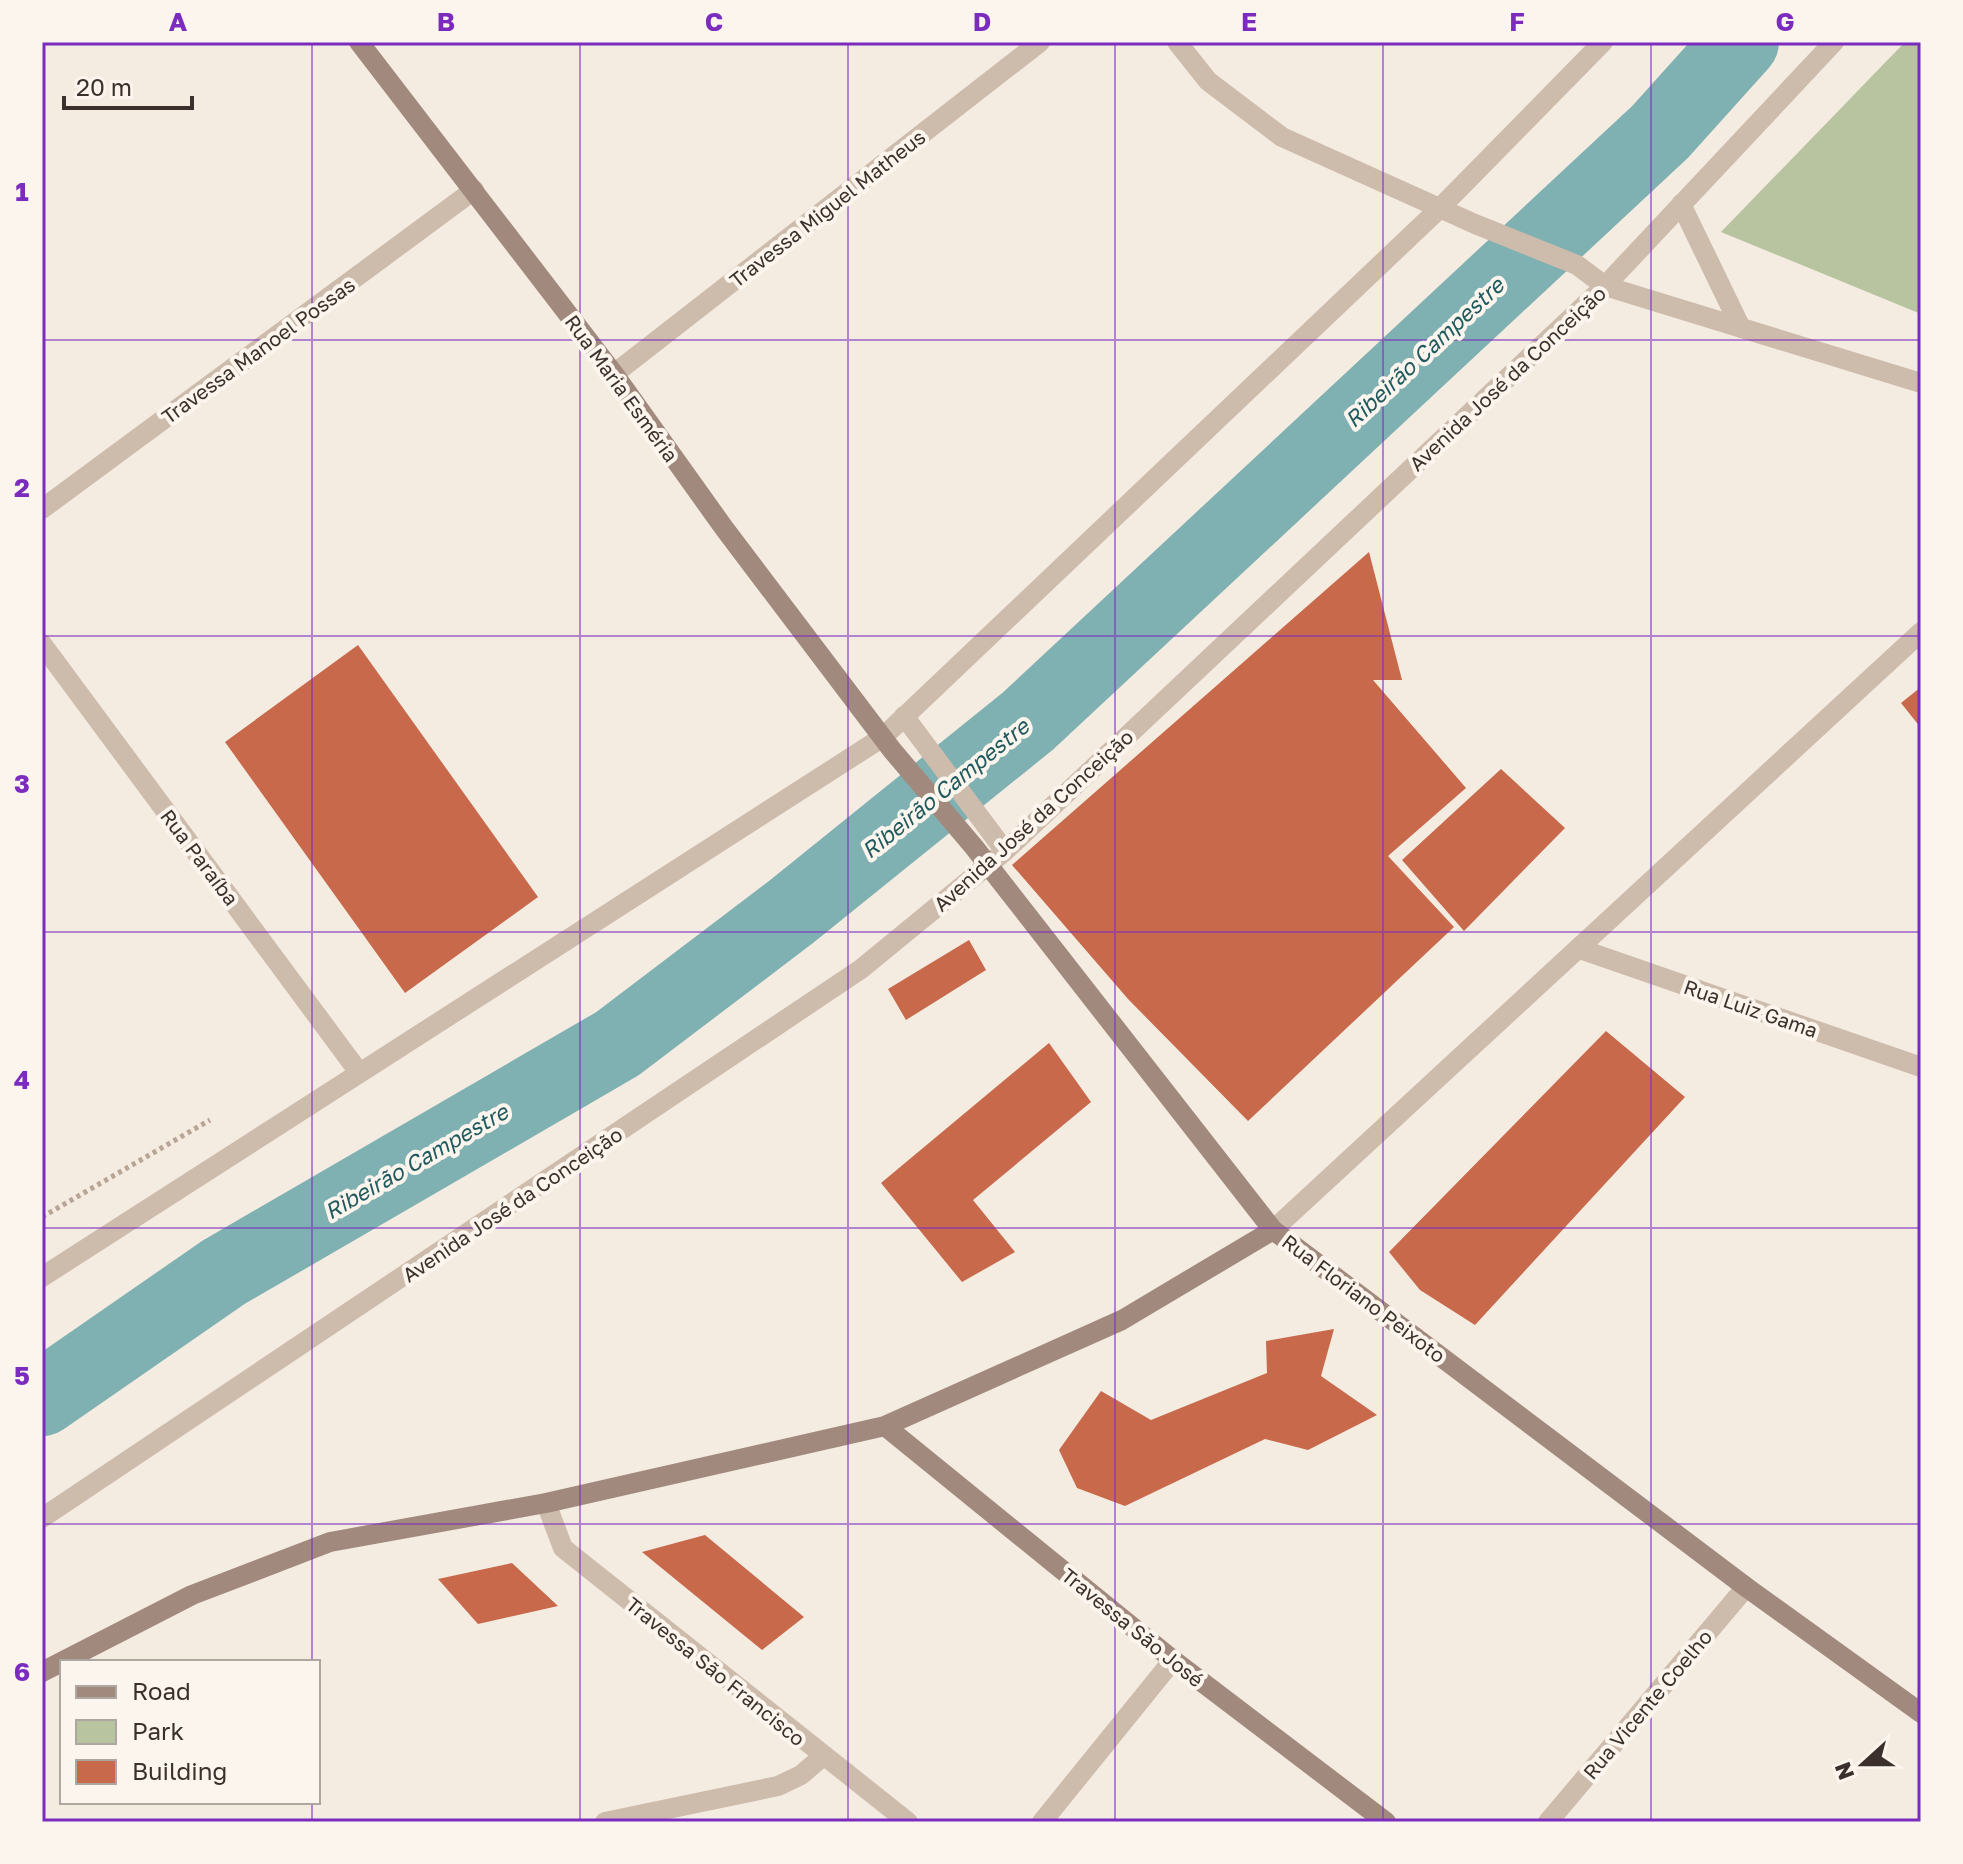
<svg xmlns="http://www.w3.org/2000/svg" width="1963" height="1864" font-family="'Golos Text',sans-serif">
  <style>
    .green { fill: #b8c4a0 }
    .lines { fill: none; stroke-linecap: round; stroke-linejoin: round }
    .river { stroke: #7fb0b2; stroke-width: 76 }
    .building { fill: #c8694b }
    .path { stroke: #b9a596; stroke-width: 5; stroke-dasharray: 4 4; stroke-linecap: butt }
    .minor { stroke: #cdbbac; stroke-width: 20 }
    .tertiary { stroke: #cdbbac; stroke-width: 20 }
    .secondary { stroke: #a18a7d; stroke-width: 20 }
    .grid { fill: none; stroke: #7b2cbf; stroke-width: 2; stroke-opacity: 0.55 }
    .labels { text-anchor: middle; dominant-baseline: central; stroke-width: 8; stroke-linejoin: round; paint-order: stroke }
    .street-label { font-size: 20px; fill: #3b302b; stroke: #fbf5ee }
    .water-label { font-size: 22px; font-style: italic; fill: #1f5a5e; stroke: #fbf5ee }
    .neatline { fill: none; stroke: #7b2cbf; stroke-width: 3 }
    .grid-label { font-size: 26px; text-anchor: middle; font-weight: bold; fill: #7b2cbf }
  </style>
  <rect width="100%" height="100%" fill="#f4ebe1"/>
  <path class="green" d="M1905,42H1921V314L1721,232Z"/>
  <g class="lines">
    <path class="river" d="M42,1398L224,1272L617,1044L791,912L1028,721L1660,132L1741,42"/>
  </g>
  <path class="building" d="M1369,552L1402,680H1373L1466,788L1388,856L1454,927L1248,1121L1128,999L1012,865Z
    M358,645L538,897L405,993L225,742Z
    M1921,687V728L1901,703Z
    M1501,769L1565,828L1464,931L1402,860Z
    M969,940L986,970L906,1020L888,989Z
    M1606,1031L1685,1097L1475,1325L1420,1290L1389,1252Z
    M1049,1043L1091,1102L973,1200L1015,1252L962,1282L881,1183Z
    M1334,1329L1321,1376L1377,1415L1308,1450L1265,1439L1125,1506L1077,1488L1059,1450L1101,1391L1151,1420L1267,1373L1266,1341Z
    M705,1535L804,1617L762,1650L642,1552Z
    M512,1563L558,1606L478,1624L438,1579Z"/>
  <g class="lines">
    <path class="path" d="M42,1217L210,1120"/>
    <path class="minor" d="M1177,42L1208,81L1282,137L1475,224L1577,265L1605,286L1921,383
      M1681,204L1741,328
      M614,374L1040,42
      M42,509L474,190
      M42,644L358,1071
      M904,716L1005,851
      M1580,949L1921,1067
      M42,1277L883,737L1440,208L1603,42
      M546,1503L563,1548L908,1822
      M42,1518L861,969L1005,851L1605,286L1834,42
      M605,1822L778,1786L801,1775L822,1757
      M1042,1822L1173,1660
      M1548,1822L1746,1587"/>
    <path class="tertiary" d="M1273,1230L1921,632"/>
    <path class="secondary" d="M359,42L614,374L724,528L892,750L974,847L1273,1230L1746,1587L1921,1713
      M885,1426L1173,1660L1386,1822
      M42,1672L192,1595L330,1542L546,1503L885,1426L1122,1320L1273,1230"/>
  </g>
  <path class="grid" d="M312,42V1662M580,42V1822M848,42V1822M1115,42V1822M1383,42V1822M1651,42V1822M42,340H1921M42,636H1921M42,932H1921M42,1228H1921M42,1524H1921M312,1802V1822"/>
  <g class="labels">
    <g class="street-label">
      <text transform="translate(827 208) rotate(-38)">Travessa Miguel Matheus</text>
      <text transform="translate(258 350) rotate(-36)">Travessa Manoel Possas</text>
      <text transform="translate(1507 378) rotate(-43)">Avenida José da Conceição</text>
      <text transform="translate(622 388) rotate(54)">Rua Maria Esméria</text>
      <text transform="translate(1033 820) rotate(-42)">Avenida José da Conceição</text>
      <text transform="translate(200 857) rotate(53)">Rua Paraíba</text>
      <text transform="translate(1751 1008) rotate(19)">Rua Luiz Gama</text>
      <text transform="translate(512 1204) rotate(-34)">Avenida José da Conceição</text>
      <text transform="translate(1364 1298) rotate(37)">Rua Floriano Peixoto</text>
      <text transform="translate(1133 1627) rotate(39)">Travessa São José</text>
      <text transform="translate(716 1671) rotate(39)">Travessa São Francisco</text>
      <text transform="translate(1647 1704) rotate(-50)">Rua Vicente Coelho</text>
    </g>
    <g class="water-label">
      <text transform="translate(1424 352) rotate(-43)">Ribeirão Campestre</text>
      <text transform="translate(945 788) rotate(-39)">Ribeirão Campestre</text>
      <text transform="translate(416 1161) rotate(-30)">Ribeirão Campestre</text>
    </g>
  </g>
  <rect width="1963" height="1864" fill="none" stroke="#fbf5ee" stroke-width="88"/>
  <rect x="60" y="1660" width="260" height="144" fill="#fbf5ee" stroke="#aea6a0" stroke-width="2"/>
  <rect x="76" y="1686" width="40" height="12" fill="#a18a7d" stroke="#aea6a0" stroke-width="2"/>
  <text x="132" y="1700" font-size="24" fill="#3b302b">Road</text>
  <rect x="76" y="1720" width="40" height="24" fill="#b8c4a0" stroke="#aea6a0" stroke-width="2"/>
  <text x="132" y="1740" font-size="24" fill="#3b302b">Park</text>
  <rect x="76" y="1760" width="40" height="24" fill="#c8694b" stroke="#aea6a0" stroke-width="2"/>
  <text x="132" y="1780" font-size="24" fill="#3b302b">Building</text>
  <g transform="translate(1863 1764) rotate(249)" stroke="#fbf5ee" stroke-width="6" paint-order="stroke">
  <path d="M0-6L14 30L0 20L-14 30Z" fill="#3b302b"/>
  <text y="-12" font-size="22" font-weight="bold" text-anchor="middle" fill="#3b302b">N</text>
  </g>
  <path d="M64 96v12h128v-12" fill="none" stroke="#3b302b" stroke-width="4"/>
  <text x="76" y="96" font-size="24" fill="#3b302b" stroke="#fbf5ee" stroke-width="6" paint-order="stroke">20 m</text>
  <rect x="44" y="44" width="1875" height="1776" class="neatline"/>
  <g class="grid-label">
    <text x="178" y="31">A</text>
    <text x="446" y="31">B</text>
    <text x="714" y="31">C</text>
    <text x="982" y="31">D</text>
    <text x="1249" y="31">E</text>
    <text x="1517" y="31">F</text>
    <text x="1785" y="31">G</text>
    <text x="22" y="201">1</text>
    <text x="22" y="497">2</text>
    <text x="22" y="793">3</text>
    <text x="22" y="1089">4</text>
    <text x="22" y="1385">5</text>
    <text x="22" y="1681">6</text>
  </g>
</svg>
